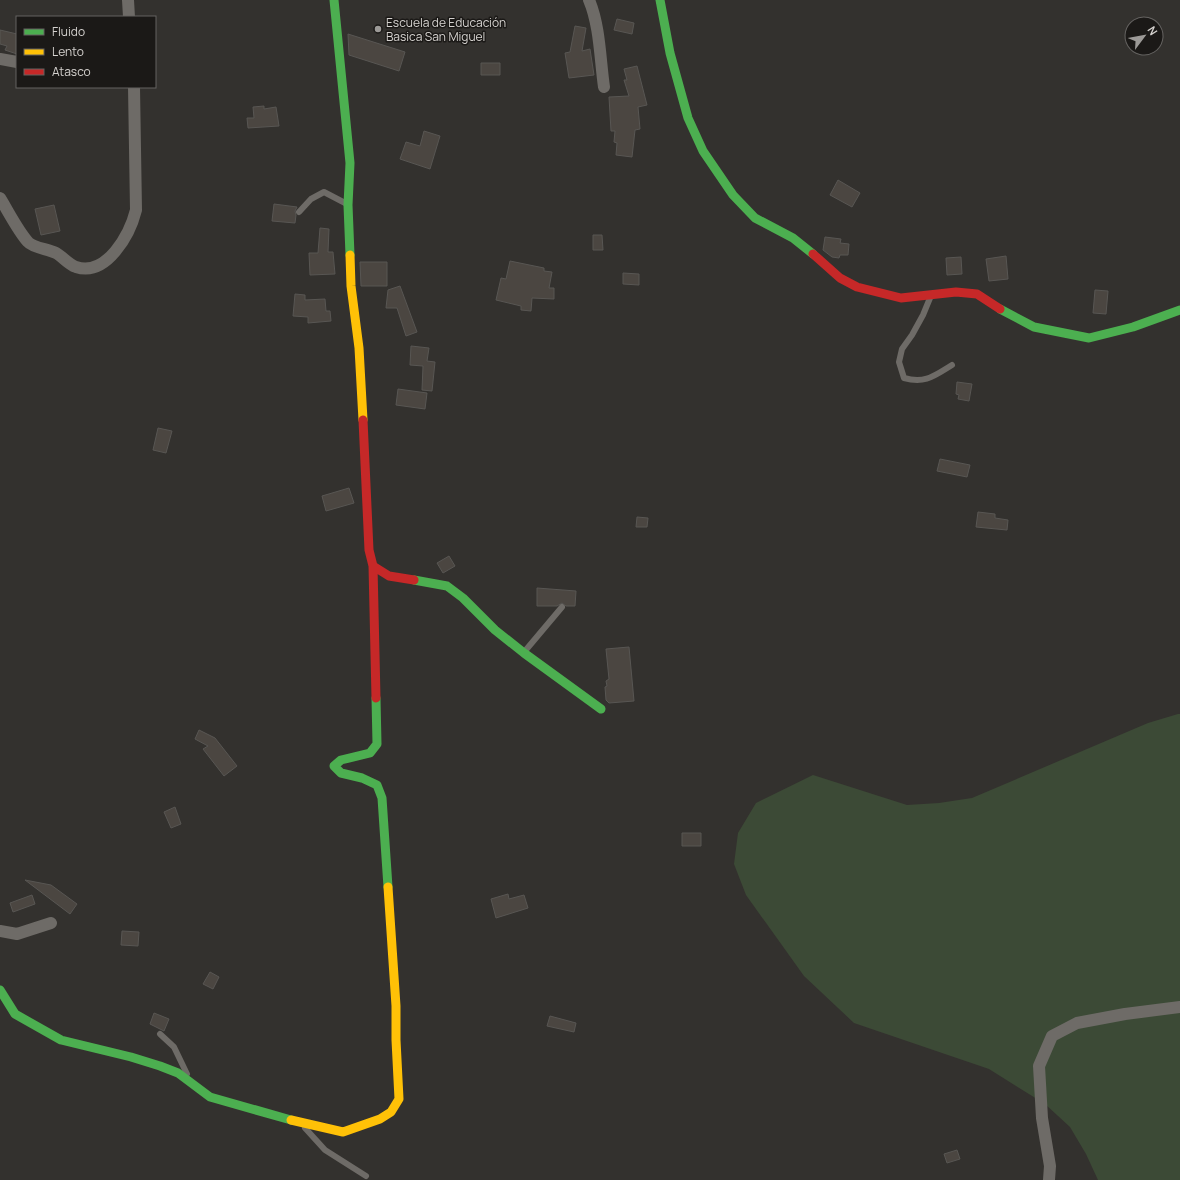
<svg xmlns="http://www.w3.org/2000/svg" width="1180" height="1180" font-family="Manrope,sans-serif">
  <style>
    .green { fill: #3c4a36 }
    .building { fill: #4b4641; stroke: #585653 }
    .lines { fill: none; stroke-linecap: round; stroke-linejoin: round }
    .lane { stroke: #6e6b67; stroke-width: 6 }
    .street { stroke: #6e6b67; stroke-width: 12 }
    .fast { stroke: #4caf50; stroke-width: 9 }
    .slow { stroke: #ffc107; stroke-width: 9 }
    .jam { stroke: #c62828; stroke-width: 9 }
    .poi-dot { fill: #9c9a97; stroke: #1b1917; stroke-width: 1.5 }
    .labels { text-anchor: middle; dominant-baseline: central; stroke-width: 3; stroke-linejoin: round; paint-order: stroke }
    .poi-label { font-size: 12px; fill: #d5d2cf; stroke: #1b1917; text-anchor: start }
  </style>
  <rect width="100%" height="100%" fill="#33312e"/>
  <path class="green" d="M1178,714H1180V1180H1098L1086,1154L1070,1127L1045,1104L989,1069L854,1023L804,976L746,895L734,864L738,833L756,803L813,775L907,805L939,803L972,798L1148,723Z"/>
  <path class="building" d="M617,19L634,23L632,34L614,30Z
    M575,26L586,28L582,51L590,49L594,75L569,78L565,53L570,52Z
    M0,30L17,34V54L5,50L7,46L0,44Z
    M348,34L405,52L399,71L349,55Z
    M481,63H500V75H481Z
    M637,66L647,105L638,107L640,129L635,130L632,157L616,155L617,143L614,142L615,131H611L609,97L629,96L624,80H627L624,69Z
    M264,106V109L276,107L279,126L248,128L247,118H254L253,107Z
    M424,131L440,136L430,169L400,159L406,142L420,146Z
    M838,180L860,193L852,207L830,195Z
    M274,204L297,207L295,211L296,215L295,223L272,221Z
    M54,205L60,231L41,235L35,209Z
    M320,228L329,229L328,252H333L335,274L310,275L309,253H318Z
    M593,235H602L603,250H593Z
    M825,237L841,239L840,243L849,244L848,255H840L839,258L832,257L823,250Z
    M1006,256L1008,279L989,281L986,259Z
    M961,257L962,274L947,275L946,258Z
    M510,261L544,268V271L552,272L549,288H554V299L532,298L531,311L521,310V306L496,300L501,278L506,279Z
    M360,262H387V286H361Z
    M623,273L639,274V285L623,284Z
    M400,286L417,332L406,336L397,308H386L388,290Z
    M1095,290L1108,291L1106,314L1093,313Z
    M295,294L305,295V300L325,299L326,311H330L331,321L308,323V317L293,316Z
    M411,346L429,348L427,361L435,362L432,391L422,390L423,366L410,365Z
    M957,382L972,384L969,401L958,399L959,395L956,394Z
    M398,389L427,393L425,409L396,405Z
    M158,428L172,431L166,453L153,450Z
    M940,459L970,465L967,477L937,471Z
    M349,488L354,503L326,511L322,496Z
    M978,512L995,514V518L1008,520L1007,530L976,527Z
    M637,517L648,518L647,527H636Z
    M449,556L455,566L443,573L437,563Z
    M537,588L576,591L575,606H566L562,603L557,606H537Z
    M629,647L634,701L609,703L606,700L605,687L607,686L606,681L609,679L606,649Z
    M199,730L215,738L237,766L224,776L203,749L208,746L195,739Z
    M175,807L181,824L171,828L164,812Z
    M682,833H701V846H682Z
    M25,880L51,885L77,904L70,914Z
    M508,894L509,899L524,895L528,908L496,918L491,899Z
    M32,895L35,904L13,912L10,903Z
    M122,931L139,932L138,946L121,945Z
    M210,972L219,977L213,989L203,984Z
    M154,1013L169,1019L164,1031L150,1024Z
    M550,1016L576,1023L574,1032L547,1026Z
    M957,1150L960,1159L947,1163L944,1154Z"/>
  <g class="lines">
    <path class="lane" d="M299,212L311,199L324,192L347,204
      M930,298L923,315L912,335L902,349L899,362L904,378C925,384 934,376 952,365
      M525,651L562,607
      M160,1034L174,1047L187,1074
      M305,1128L325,1150L366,1176"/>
    <path class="street" d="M128,0L129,17
      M589,0C600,26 600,59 604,87
      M0,59L17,62
      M0,198C8,211 18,231 28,242C33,248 49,249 56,253C63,257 68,264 76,267C107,277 130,234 136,210L134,87
      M0,931L17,934L51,923
      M1049,1180L1050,1166L1042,1118L1039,1066L1052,1036L1077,1023L1125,1014L1180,1007"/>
    <path class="fast" d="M334,0L350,163L348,205L350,255
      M660,0L670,53L688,118L703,151L733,195L755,218L793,238L813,254
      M1000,309L1034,327L1089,338L1133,327L1180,310
      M414,580L447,586L463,598L495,630L524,653L601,709
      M376,698L377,744L370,753L341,760L334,766L341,773L362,778L377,785L382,798L388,887
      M0,990L15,1014L61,1040L131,1057L160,1066L178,1073L210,1097L291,1120"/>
    <path class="slow" d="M350,255L351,286L359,348L363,420
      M291,1120L343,1132L380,1119L391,1112L399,1099L396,1040V1006L388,887"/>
    <path class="jam" d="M813,254L840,278L857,287L901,298L956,292L977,294L1000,309
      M363,420L369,550L373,566L389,576L414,580
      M373,566L376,698"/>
  </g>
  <circle class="poi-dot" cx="378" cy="29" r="4"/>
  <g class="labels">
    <g class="poi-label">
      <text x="386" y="22">Escuela de Educación<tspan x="386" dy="14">Basica San Miguel</tspan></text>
    </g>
  </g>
  <rect x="16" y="16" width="140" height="72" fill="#1b1917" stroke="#656361"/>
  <rect x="24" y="29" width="20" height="6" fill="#4caf50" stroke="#656361"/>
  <text x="52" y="36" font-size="12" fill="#d5d2cf">Fluido</text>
  <rect x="24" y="49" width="20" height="6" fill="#ffc107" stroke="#656361"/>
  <text x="52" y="56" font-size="12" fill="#d5d2cf">Lento</text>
  <rect x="24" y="69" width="20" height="6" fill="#c62828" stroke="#656361"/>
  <text x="52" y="76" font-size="12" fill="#d5d2cf">Atasco</text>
  <g transform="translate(1144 36) rotate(58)"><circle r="19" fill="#1b1917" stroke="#656361"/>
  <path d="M0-3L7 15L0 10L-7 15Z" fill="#9c9a97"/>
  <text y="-6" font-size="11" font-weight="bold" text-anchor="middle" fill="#d5d2cf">N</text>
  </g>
</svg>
